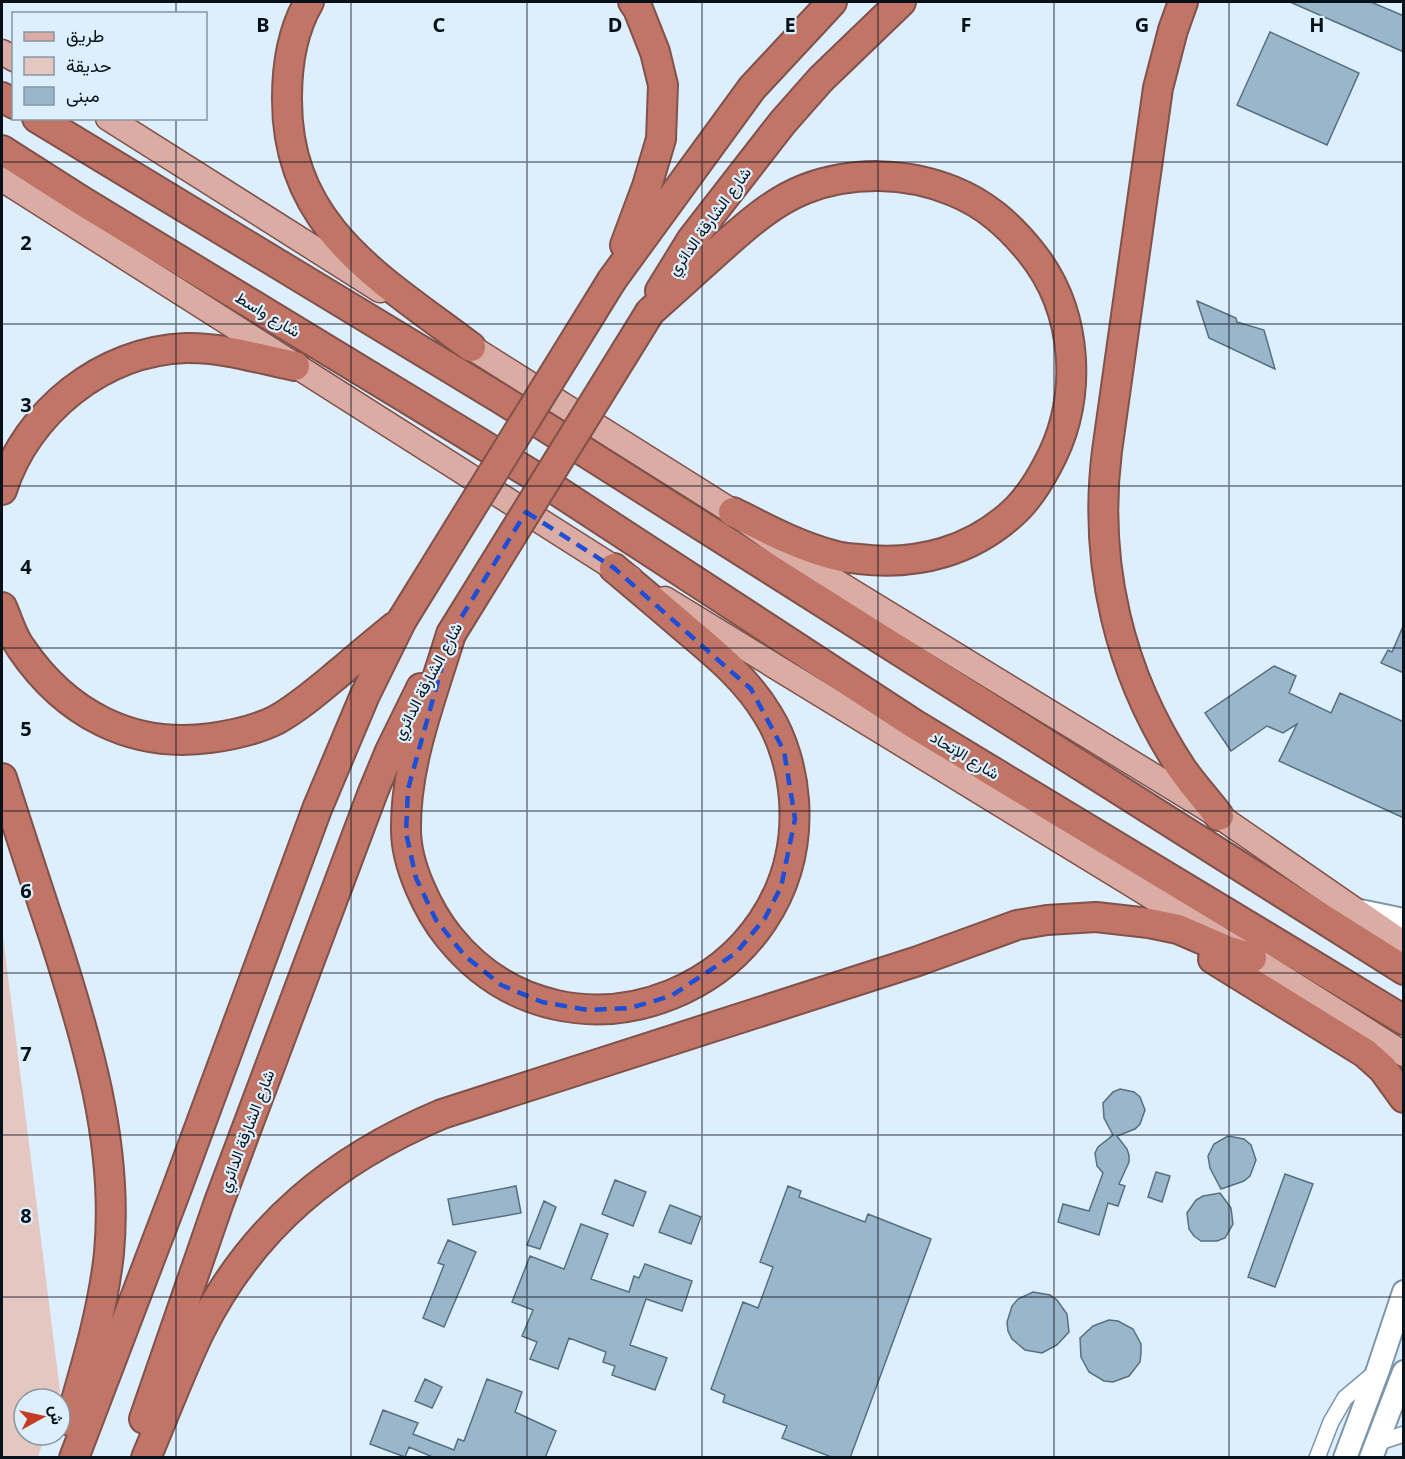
<svg xmlns="http://www.w3.org/2000/svg" width="1405" height="1459" font-family="'Noto Sans',Vazirmatn,sans-serif">
  <style>
    .green { fill: #e5c7c1 }
    .building { fill: #9ab6cb; stroke: #567083; stroke-width: 1.5 }
    .lines { fill: none; stroke-linecap: round; stroke-linejoin: round }
    .street-casing { stroke: #7c97ac; stroke-width: 18 }
    .secondary-casing { stroke: #7c97ac; stroke-width: 26 }
    .primary-casing { stroke: #80524b; stroke-width: 27 }
    .highway-casing { stroke: #80524b; stroke-width: 32 }
    .street { stroke: #fff; stroke-width: 15 }
    .secondary { stroke: #fff; stroke-width: 22 }
    .primary { stroke: #daaca3; stroke-width: 24 }
    .highway { stroke: #c17566; stroke-width: 28 }
    .highway-bridge-casing { stroke: #80524b; stroke-width: 32; stroke-linecap: butt }
    .highway-bridge { stroke: #c17566; stroke-width: 28 }
    .marked { fill: none; stroke: #1d4ed8; stroke-width: 4.5; stroke-dasharray: 12 8; stroke-linejoin: round }
    .grid { fill: none; stroke: #071119; stroke-width: 1.5; stroke-opacity: 0.55 }
    .labels { text-anchor: middle; dominant-baseline: central; stroke-width: 4.5; stroke-linejoin: round; paint-order: stroke }
    .street-label { font-size: 16px; fill: #071119; stroke: #ddeffc }
    .grid-label { font-size: 20px; text-anchor: middle; font-weight: bold; fill: #071119; stroke: #ddeffc; stroke-width: 4.5; stroke-linejoin: round; paint-order: stroke }
  </style>
  <rect width="100%" height="100%" fill="#ddeffc"/>
  <path class="green" d="M2,928L60,1391L58,1399H24V1435H45L38,1457H2Z"/>
  <path class="building" d="M1290,2H1371L1404,16V52Z
    M1270,32L1359,73L1327,145L1237,105Z
    M1197,301L1236,318L1237,322L1264,330L1275,369L1209,338Z
    M1404,624V673L1381,663L1388,650L1392,652Z
    M1274,666L1296,676L1289,693L1331,713L1340,693L1404,722V818L1279,761L1297,724L1283,733L1267,726L1231,751L1205,713Z
    M1120,1089L1134,1092L1140,1097L1145,1110L1140,1124L1135,1129L1117,1136L1127,1149L1129,1155V1162L1119,1184L1125,1186L1118,1206L1108,1203L1099,1235L1058,1222L1063,1204L1089,1211L1103,1173L1097,1166L1095,1153L1098,1147L1113,1135L1104,1118L1103,1103L1113,1092Z
    M1228,1136L1244,1139L1251,1145L1256,1160L1250,1176L1244,1181L1221,1189L1210,1168L1208,1156L1214,1144Z
    M1156,1172L1170,1176L1162,1202L1148,1197Z
    M1285,1174L1313,1184L1275,1287L1248,1277Z
    M615,1180L646,1192L633,1226L602,1214Z
    M516,1186L521,1213L453,1225L448,1199Z
    M788,1186L801,1191L799,1197L865,1222L868,1214L931,1239L850,1458H834L782,1438L787,1426L723,1402L725,1395L711,1389L743,1302L758,1308L773,1267L760,1262Z
    M1220,1193L1231,1208L1233,1224L1225,1238L1217,1241H1201L1194,1236L1189,1229L1187,1213L1196,1200L1203,1196Z
    M544,1201L556,1207L540,1249L527,1245Z
    M670,1205L701,1217L691,1244L659,1232Z
    M581,1224L608,1234L591,1279L629,1292L634,1276L639,1278L645,1264L692,1281L682,1311L646,1299L630,1345L667,1358L655,1390L612,1375L615,1366L603,1362L606,1352L569,1338L558,1369L530,1359L537,1342L522,1336L533,1310L512,1302L530,1256L564,1269Z
    M448,1240L476,1252L444,1327L423,1318L444,1265L438,1263Z
    M1033,1292L1050,1295L1057,1300L1067,1314L1069,1332L1057,1345L1042,1353L1025,1350L1012,1339L1008,1331L1007,1322L1012,1306L1018,1299Z
    M1109,1320L1118,1321L1133,1329L1141,1344V1353L1140,1362L1129,1376L1113,1382L1104,1381L1089,1372L1081,1357L1080,1338L1093,1326Z
    M425,1379L442,1387L432,1408L415,1401Z
    M487,1379L522,1392L515,1412L556,1431L545,1458H435L409,1447L405,1457L370,1444L383,1410L418,1423L413,1434L454,1450L458,1439L464,1441Z"/>
  <g class="lines">
    <defs>
      <path id="street" d="M1377,1443L1404,1434
        M1317,1458L1331,1422L1345,1398L1376,1372"/>
      <path id="secondary" d="M1355,910L1404,920
        M1345,1458L1378,1370L1404,1292
        M1371,1458L1404,1372"/>
      <path id="primary" d="M2,52L14,59
        M108,118L380,290
        M2,179L630,578
        M455,337L733,512L807,564L1219,816L1404,944
        M665,599L1252,958L1404,1054"/>
      <path id="highway" d="M309,2C292,31 287,65 287,98C286,227 380,278 471,347
        M1183,2L1173,30L1158,88L1107,451C1093,563 1119,674 1182,769C1193,785 1207,800 1219,816
        M2,97L14,104
        M37,118L501,399L1404,970
        M2,150L82,201L536,477L914,724L1404,1020
        M625,245L647,186L661,139L663,85L655,52L638,9L633,2
        M612,280L752,88L832,2
        M660,291L692,239L783,122L821,79L901,2
        M650,312C673,291 697,270 720,249C746,226 772,202 805,189C852,171 906,172 953,191C985,204 1008,224 1030,251C1079,311 1084,399 1047,466C1039,481 1029,497 1017,509C974,551 918,566 859,559C850,558 841,558 833,555C798,546 765,528 733,512
        M2,490C27,412 102,351 186,348C222,347 260,359 295,366
        M2,607C8,620 12,636 21,648C65,713 131,749 211,738C232,735 256,730 276,720C301,706 323,686 345,668C361,654 377,641 394,627
        M451,634C432,697 405,763 406,830C406,865 428,911 449,937C569,1086 807,987 794,800C792,771 783,739 768,715C747,680 717,655 687,630C663,609 639,589 614,568
        M2,778C19,831 36,884 54,937C87,1039 119,1145 109,1253C103,1310 86,1366 70,1421
        M1213,959L1365,1053L1383,1069L1404,1098
        M144,1419L219,1202L373,792L390,751L421,688
        M74,1458L177,1188L317,809L365,695L402,620
        M146,1458C164,1416 180,1372 200,1331C252,1226 335,1159 442,1114L918,961L1017,925L1047,920L1096,917L1149,923L1178,929L1229,951L1252,958"/>
    </defs>
    <use href="#street" class="street-casing"/>
    <use href="#secondary" class="secondary-casing"/>
    <use href="#primary" class="primary-casing"/>
    <use href="#highway" class="highway-casing"/>
    <use href="#street" class="street"/>
    <use href="#secondary" class="secondary"/>
    <use href="#primary" class="primary"/>
    <use href="#highway" class="highway"/>
    <defs>
      <path id="highway-bridge" d="M402,620L612,280
        M451,634L650,312"/>
    </defs>
    <use href="#highway-bridge" class="highway-bridge-casing"/>
    <use href="#highway-bridge" class="highway-bridge"/>
  </g>
  <path class="marked" d="M526,512L614,568L751,689L784,751L795,819L781,887L765,918L736,953L671,996L630,1008L588,1010L542,1002L501,985L465,956L436,920L416,878L406,833L408,789L451,634Z"/>
  <path class="grid" d="M176,2V14M351,2V1458M527,2V1458M702,2V1458M878,2V1458M1054,2V1458M1229,2V1458M176,118V1458M2,162H1404M2,324H1404M2,486H1404M2,648H1404M2,811H1404M2,973H1404M2,1135H1404M2,1297H1404"/>
  <g class="labels">
    <g class="street-label">
      <text transform="translate(709 221) rotate(-54)">شارع الشارقة الدائري</text>
      <text transform="translate(268 314) rotate(31)">شارع واسط</text>
      <text transform="translate(427 681) rotate(-62)">شارع الشارقة الدائري</text>
      <text transform="translate(965 755) rotate(31)">شارع الإتحاد</text>
      <text transform="translate(246 1131) rotate(-69)">شارع الشارقة الدائري</text>
    </g>
  </g>
  <g class="grid-label">
    <text x="263" y="32">B</text>
    <text x="439" y="32">C</text>
    <text x="615" y="32">D</text>
    <text x="790" y="32">E</text>
    <text x="966" y="32">F</text>
    <text x="1142" y="32">G</text>
    <text x="1317" y="32">H</text>
    <text x="26" y="250">2</text>
    <text x="26" y="412">3</text>
    <text x="26" y="574">4</text>
    <text x="26" y="736">5</text>
    <text x="26" y="898">6</text>
    <text x="26" y="1061">7</text>
    <text x="26" y="1223">8</text>
  </g>
  <rect width="1405" height="1459" fill="none" stroke="#071119" stroke-width="6"/>
  <rect x="12" y="12" width="195" height="108" fill="#ddeffc" stroke="#8796a1" stroke-width="1.5"/>
  <rect x="24" y="32" width="30" height="9" fill="#daaca3" stroke="#8796a1" stroke-width="1.5"/>
  <text x="66" y="42" font-size="18" fill="#071119">طريق</text>
  <rect x="24" y="57" width="30" height="18" fill="#e5c7c1" stroke="#8796a1" stroke-width="1.5"/>
  <text x="66" y="72" font-size="18" fill="#071119">حديقة</text>
  <rect x="24" y="87" width="30" height="18" fill="#9ab6cb" stroke="#8796a1" stroke-width="1.5"/>
  <text x="66" y="102" font-size="18" fill="#071119">مبنى</text>
  <g transform="translate(42 1417) rotate(82)"><circle r="28" fill="#ddeffc" stroke="#8796a1" stroke-width="1.5"/>
  <path d="M0-4.5L10 22L0 15L-10 22Z" fill="#c63b24"/>
  <text y="-9" font-size="16" font-weight="bold" text-anchor="middle" fill="#071119">ش</text>
  </g>
</svg>
